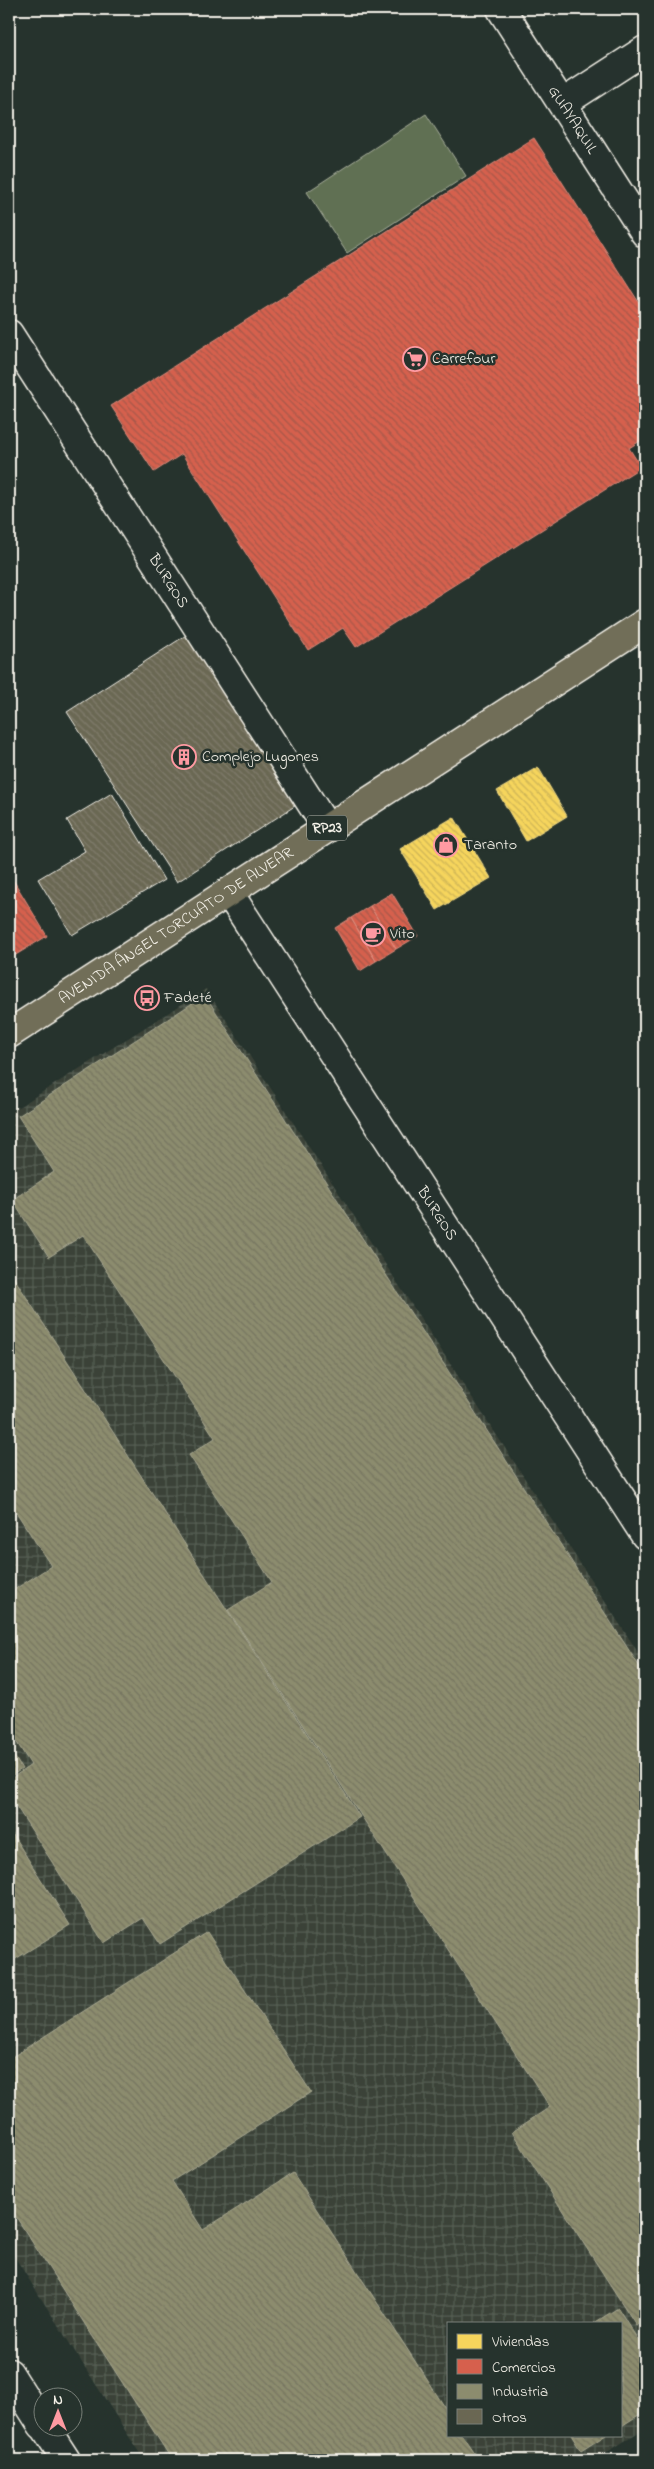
<svg xmlns="http://www.w3.org/2000/svg" width="654" height="2469" font-family="'Indie Flower',sans-serif">
  <style>
    .industrial { fill: url(#industrial-grid); fill-rule: evenodd }
    .grass { fill: #607052; stroke: #aab09d }
    .homes { fill: url(#homes-back-hatch); stroke: #f5dd86 }
    .shops { fill: url(#shops-back-hatch); stroke: #df8c7c }
    .industry { fill: url(#industry-back-hatch); stroke: #abaa93 }
    .building { fill: url(#building-back-hatch); stroke: #f4f1e8 }
    .lines { fill: none; stroke-linecap: round; stroke-linejoin: round }
    .minor-casing { stroke: #f4f1e8; stroke-width: 31 }
    .primary-casing { stroke: #f4f1e8; stroke-width: 31 }
    .minor { stroke: #26332d; stroke-width: 28 }
    .primary { stroke: #716e59; stroke-width: 28 }
    .labels { text-anchor: middle; dominant-baseline: central; stroke-width: 5; stroke-linejoin: round; paint-order: stroke }
    .shield { fill: #26332d; stroke: #b6b8b0; stroke-width: 1 }
    .shield-label { font-size: 15px; font-weight: bold; fill: #f4f1e8 }
    .street-label { font-size: 16px; fill: #f4f1e8; stroke: #26332d }
    .poi-label { font-size: 16px; fill: #f4f1e8; stroke: #26332d; text-anchor: start }
  </style>
  <defs>
    <pattern id="industrial-grid" width="8" height="8" patternUnits="userSpaceOnUse" patternTransform="scale(1.25)"><rect width="8" height="8" fill="#3a4338"/><path d="M0 4h8M4 0v8" fill="none" stroke="#575f55"/></pattern>
    <pattern id="homes-back-hatch" width="6" height="6" patternUnits="userSpaceOnUse" patternTransform="scale(1.25)"><rect width="6" height="6" fill="#f6d55c"/><path d="M-1 5l2 2M0 0l6 6M5-1l2 2" fill="none" stroke="#cbb256"/></pattern>
    <pattern id="shops-back-hatch" width="6" height="6" patternUnits="userSpaceOnUse" patternTransform="scale(1.25)"><rect width="6" height="6" fill="#d6604d"/><path d="M-1 5l2 2M0 0l6 6M5-1l2 2" fill="none" stroke="#a5584b"/></pattern>
    <pattern id="industry-back-hatch" width="6" height="6" patternUnits="userSpaceOnUse" patternTransform="scale(1.25)"><rect width="6" height="6" fill="#8c8c6e"/><path d="M-1 5l2 2M0 0l6 6M5-1l2 2" fill="none" stroke="#757460"/></pattern>
    <pattern id="building-back-hatch" width="6" height="6" patternUnits="userSpaceOnUse" patternTransform="scale(1.25)"><rect width="6" height="6" fill="#6a6753"/><path d="M-1 5l2 2M0 0l6 6M5-1l2 2" fill="none" stroke="#807d6c"/></pattern>
  </defs>
  <rect width="100%" height="100%" fill="#26332d"/>
  <filter id="ink" filterUnits="userSpaceOnUse"><feTurbulence type="fractalNoise" baseFrequency=".02" numOctaves="2"/><feDisplacementMap in="SourceGraphic" scale="10" xChannelSelector="R" yChannelSelector="G"/><feConvolveMatrix kernelMatrix="1 2 1 2 8 2 1 2 1" color-interpolation-filters="sRGB"/></filter>
  <g filter="url(#ink)">
    <path class="industrial" d="M206,989L645,1663V2428L595,2460H144L9,2248V1113ZM448,2323H620V2435H448Z"/>
    <path class="grass" d="M426,114L466,176L347,253L307,192Z"/>
    <path class="homes" d="M538,767L567,816L526,841L497,791Z
      M454,817L491,878L437,910L400,849Z"/>
    <path class="shops" d="M534,138L645,312V438L629,448L641,467L356,647L343,628L308,650L182,454L154,472L111,406Z
      M9,873L47,936L9,959Z
      M392,893L418,936L396,949L370,906Z
      M370,906L396,949L376,961L351,918Z
      M351,918L376,961L360,971L335,928Z"/>
    <path class="industry" d="M205,995L645,1675V2319L636,2325L512,2132L550,2107L228,1610L272,1582L189,1455L215,1438L83,1235L49,1257L12,1200L54,1172L18,1116Z
      M9,1270L360,1817L160,1944L143,1918L104,1943L9,1795V1780L31,1765L9,1730V1593L51,1566L9,1501Z
      M9,1748L22,1769L9,1777Z
      M9,1829L70,1925L9,1963Z
      M207,1932L311,2092L172,2181L203,2230L293,2173L448,2412V2435H462L479,2460H172L9,2206V2059Z
      M618,2308L645,2351V2411L620,2427V2323H594Z
      M571,2435H606L581,2451Z"/>
    <path class="building" d="M191,632L301,802L177,882L67,712Z
      M112,793L164,880L72,935L38,879L85,851L67,820Z"/>
    <g class="lines">
      <defs>
        <g id="minor">
          <path id="s1" d="M501,9L645,233"/>
          <path d="M563,103L645,50"/>
          <path id="s2" d="M9,334L327,828"/>
          <path id="s3" d="M229,893L645,1535"/>
          <path d="M9,2373L42,2425"/>
          <path d="M44,2426L66,2460"/>
        </g>
        <g id="primary">
          <path id="s4" d="M9,1034L645,623"/>
        </g>
      </defs>
      <use href="#minor" class="minor-casing"/>
      <use href="#primary" class="primary-casing"/>
      <use href="#minor" class="minor"/>
      <use href="#primary" class="primary"/>
    </g>
  </g>
  <defs>
    <symbol id="supermarket-ring" viewBox="-11 -11 22 22"><circle r="9.5" fill="#26332d" stroke="#ff9aa2" stroke-width="1.5"/><path d="M-6-5.5h2.5l.6 2H6L4.5 2H-2.5L-4.4-4H-6ZM-1.5 3.2a1.3 1.3 0 1 0 .1 0ZM3 3.2a1.3 1.3 0 1 0 .1 0Z" fill="#ff9aa2"/></symbol>
    <symbol id="building-ring" viewBox="-11 -11 22 22"><circle r="9.5" fill="#26332d" stroke="#ff9aa2" stroke-width="1.5"/><path d="M-4-6H4V6H1V3H-1V6H-4ZM-2.5-4.3h1.7v1.8h-1.7ZM.8-4.3h1.7v1.8H.8ZM-2.5-1h1.7V.8h-1.7ZM.8-1h1.7V.8H.8Z" fill="#ff9aa2"/></symbol>
    <symbol id="shop-ring" viewBox="-11 -11 22 22"><circle r="9.5" fill="#26332d" stroke="#ff9aa2" stroke-width="1.5"/><path d="M-5-2.5h2.3a2.7 3.5 0 0 1 5.4 0H5L5.5 6h-11ZM-1.5-2.5h3a1.5 2.3 0 0 0-3 0Z" fill="#ff9aa2"/></symbol>
    <symbol id="cafe-ring" viewBox="-11 -11 22 22"><circle r="9.5" fill="#26332d" stroke="#ff9aa2" stroke-width="1.5"/><path d="M-5.5-4.5H6V0H3Q3 3.5 0 3.5H-2.5Q-5.5 3.5-5.5 0ZM3-3.2v2h1.7v-2ZM-6 4.5H4V6H-6Z" fill="#ff9aa2"/></symbol>
    <symbol id="bus-ring" viewBox="-11 -11 22 22"><circle r="9.5" fill="#26332d" stroke="#ff9aa2" stroke-width="1.5"/><path d="M-5-6H5V4H4V6H2V4H-2V6H-4V4H-5ZM-3.5-4V0h7V-4ZM-3.5 1.2v1.5H-2V1.2ZM2 1.2v1.5H3.5V1.2Z" fill="#ff9aa2"/></symbol>
  </defs>
  <g fill-rule="evenodd">
    <use href="#supermarket-ring" x="401" y="345" width="28" height="28"/>
    <use href="#building-ring" x="170" y="743" width="28" height="28"/>
    <use href="#shop-ring" x="432" y="831" width="28" height="28"/>
    <use href="#cafe-ring" x="359" y="920" width="28" height="28"/>
    <use href="#bus-ring" x="133" y="984" width="28" height="28"/>
  </g>
  <g class="labels">
    <rect class="shield" x="307" y="815.5" width="40" height="25" rx="4"/>
    <g class="shield-label">
      <text x="327" y="828">RP23</text>
    </g>
    <g class="street-label">
      <text stroke="none"><textPath href="#s1" startOffset="132">GUAYAQUIL</textPath></text>
      <text stroke="none"><textPath href="#s2" startOffset="294">BURGOS</textPath></text>
      <text stroke="none"><textPath href="#s4" startOffset="199">AVENIDA ÁNGEL TORCUATO DE ALVEAR</textPath></text>
      <text stroke="none"><textPath href="#s3" startOffset="382">BURGOS</textPath></text>
    </g>
    <g class="poi-label">
      <text x="432" y="359">Carrefour</text>
      <text x="202" y="757">Complejo Lugones</text>
      <text x="464" y="845">Taranto</text>
      <text x="390" y="934">Vito</text>
      <text x="164" y="998">Fadeté</text>
    </g>
  </g>
  <rect width="654" height="2469" fill="none" stroke="#26332d" stroke-width="30"/>
  <rect x="15" y="15" width="624" height="2439" fill="none" stroke="#f4f1e8" stroke-width="2" filter="url(#ink)"/>
  <rect x="447" y="2322" width="175" height="115" fill="#26332d" stroke="#787f78"/>
  <rect x="457" y="2334" width="25" height="15" fill="#f6d55c" stroke="#787f78"/>
  <text x="492" y="2346" font-size="15" fill="#f4f1e8">Viviendas</text>
  <rect x="457" y="2359" width="25" height="15" fill="#d6604d" stroke="#787f78"/>
  <text x="492" y="2372" font-size="15" fill="#f4f1e8">Comercios</text>
  <rect x="457" y="2384" width="25" height="15" fill="#8c8c6e" stroke="#787f78"/>
  <text x="492" y="2396" font-size="15" fill="#f4f1e8">Industria</text>
  <rect x="457" y="2409" width="25" height="15" fill="#6a6753" stroke="#787f78"/>
  <text x="492" y="2422" font-size="15" fill="#f4f1e8">Otros</text>
  <g transform="translate(58 2412)"><circle r="24" fill="#26332d" stroke="#787f78"/>
  <path d="M0-4L9 19L0 12L-9 19Z" fill="#ff9aa2"/>
  <text y="-8" font-size="14" font-weight="bold" text-anchor="middle" fill="#f4f1e8">N</text>
  </g>
</svg>
